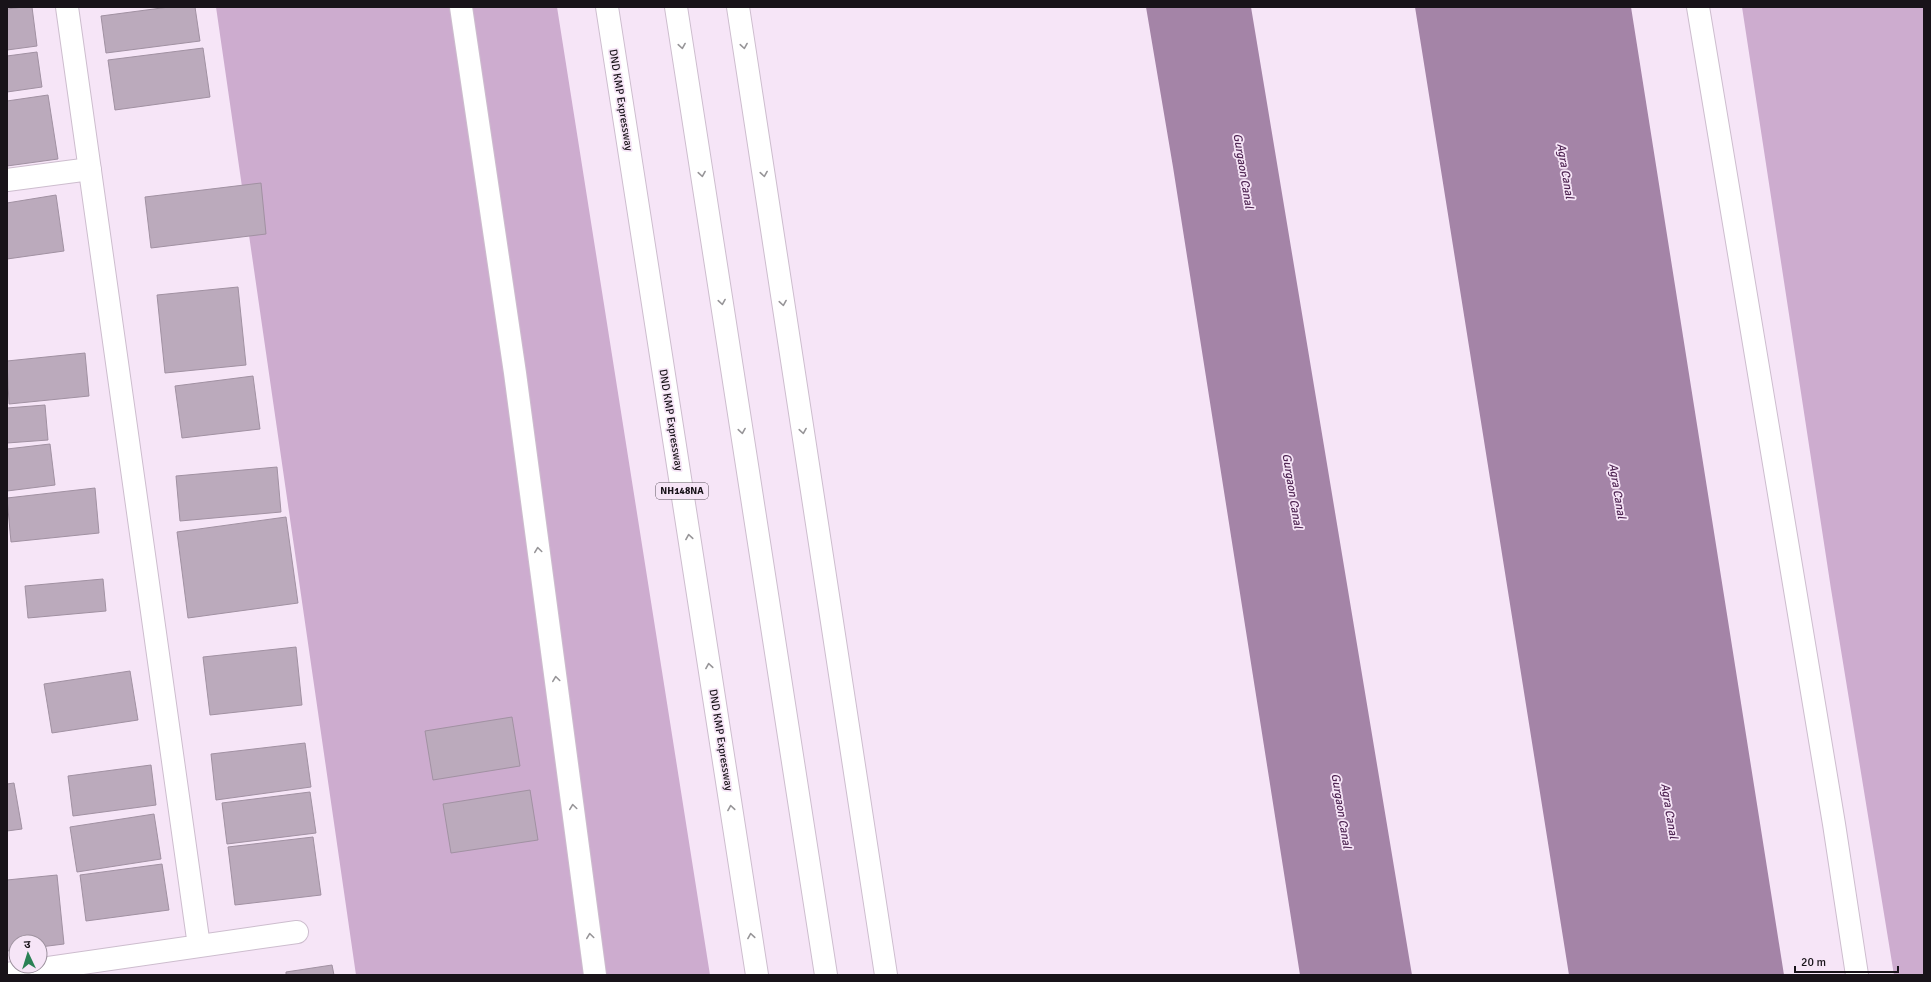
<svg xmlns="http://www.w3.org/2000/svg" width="1931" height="982" font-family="Signika,'Noto Sans Devanagari',sans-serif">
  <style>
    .green { fill: #cdaccf }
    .water { fill: #a484a7 }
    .building { fill: #bbaabc; stroke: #a191a2 }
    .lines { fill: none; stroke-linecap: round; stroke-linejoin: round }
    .street-casing { stroke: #cdbdce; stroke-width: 24 }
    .secondary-casing { stroke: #cdbdce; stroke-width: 24 }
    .highway-casing { stroke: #cdbdce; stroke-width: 24 }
    .street { stroke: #fff; stroke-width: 22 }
    .secondary { stroke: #fff; stroke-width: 22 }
    .highway { stroke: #fff; stroke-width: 22 }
    .oneway { stroke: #979598 }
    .labels { text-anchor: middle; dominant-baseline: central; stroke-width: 3.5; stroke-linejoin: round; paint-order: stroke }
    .shield { fill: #f6e5f7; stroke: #5b525c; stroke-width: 1 }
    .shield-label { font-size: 10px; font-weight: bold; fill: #181319 }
    .street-label { font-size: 11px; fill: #181319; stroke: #f6e5f7 }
    .water-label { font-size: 12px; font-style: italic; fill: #4e2452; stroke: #f6e5f7 }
  </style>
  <rect width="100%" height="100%" fill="#f6e5f7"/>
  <path class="green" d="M216,7H557L710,975H356Z
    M1742,7H1924V975H1894L1831,589Z"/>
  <path class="water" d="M1146,7H1251L1412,975H1300L1173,167Z
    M1415,7H1631L1784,975H1569Z"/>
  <path class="building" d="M23,7H32L37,46L7,50V9Z
    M169,7H195L200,41L106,53L101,16Z
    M203,48L210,97L115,110L108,60Z
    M37,52L42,87L7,92V56Z
    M48,95L58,159L7,166V101Z
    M261,183L266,234L151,248L145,197Z
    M56,195L64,251L7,259V203Z
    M238,287L246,365L165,373L157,295Z
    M85,353L89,396L9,404L7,361Z
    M253,376L260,429L182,438L175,386Z
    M45,405L48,440L7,443V408Z
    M50,444L55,485L7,491V449Z
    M277,467L281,512L180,521L176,476Z
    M95,488L99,533L11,542L7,498Z
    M286,517L298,603L188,618L177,532Z
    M103,579L106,611L28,618L25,586Z
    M296,647L302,705L210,715L203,657Z
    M130,671L138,720L52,733L44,684Z
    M512,717L520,766L433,780L425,731Z
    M305,743L311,787L216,800L211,754Z
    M151,765L156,805L73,816L68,776Z
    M14,783L22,829L7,831V784Z
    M530,790L538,840L451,853L443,804Z
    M310,792L316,833L227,844L222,803Z
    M154,814L161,859L77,872L70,827Z
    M313,837L321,895L235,905L228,847Z
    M162,864L169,910L86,921L80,875Z
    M57,875L64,944L40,947V942H16V950L7,951V880Z
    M332,965L334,975H286V972Z"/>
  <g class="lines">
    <defs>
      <path id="street" d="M67,7L199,946
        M7,180L90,169
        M7,974L297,932"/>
      <path id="secondary" d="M461,7L515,373L595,975
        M738,7L886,975
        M1698,7L1834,824L1857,975"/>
      <path id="highway" d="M607,7L757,975
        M676,7L826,975"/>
    </defs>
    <use href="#street" class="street-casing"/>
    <use href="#secondary" class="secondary-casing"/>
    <use href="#highway" class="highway-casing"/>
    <use href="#street" class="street"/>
    <use href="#secondary" class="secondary"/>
    <use href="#highway" class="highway"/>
  </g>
  <defs><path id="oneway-chevron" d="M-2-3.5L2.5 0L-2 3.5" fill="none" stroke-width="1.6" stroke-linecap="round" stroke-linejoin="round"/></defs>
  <g class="oneway">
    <use href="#oneway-chevron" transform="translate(682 46) rotate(81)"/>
    <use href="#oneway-chevron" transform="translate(744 46) rotate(81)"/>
    <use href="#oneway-chevron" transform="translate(702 174) rotate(81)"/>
    <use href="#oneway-chevron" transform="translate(764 174) rotate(81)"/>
    <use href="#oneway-chevron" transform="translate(722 302) rotate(81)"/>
    <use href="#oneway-chevron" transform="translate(783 303) rotate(81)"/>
    <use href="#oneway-chevron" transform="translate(742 431) rotate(81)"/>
    <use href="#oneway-chevron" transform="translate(803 431) rotate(81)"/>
    <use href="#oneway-chevron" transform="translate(689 537) rotate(-99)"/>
    <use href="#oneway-chevron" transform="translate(538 550) rotate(-98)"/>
    <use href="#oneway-chevron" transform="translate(709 666) rotate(-99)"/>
    <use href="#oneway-chevron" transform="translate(556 679) rotate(-98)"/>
    <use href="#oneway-chevron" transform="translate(573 807) rotate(-98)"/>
    <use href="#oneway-chevron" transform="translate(731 808) rotate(-99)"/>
    <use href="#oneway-chevron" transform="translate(590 936) rotate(-98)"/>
    <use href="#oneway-chevron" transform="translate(751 936) rotate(-99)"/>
  </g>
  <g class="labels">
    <rect class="shield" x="656" y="483" width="52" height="16" rx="3"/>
    <g class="shield-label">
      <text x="682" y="491">NH148NA</text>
    </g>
    <g class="street-label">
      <text transform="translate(621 100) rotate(81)">DND KMP Expressway</text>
      <text transform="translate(671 420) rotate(81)">DND KMP Expressway</text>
      <text transform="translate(721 740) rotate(81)">DND KMP Expressway</text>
    </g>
    <g class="water-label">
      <text transform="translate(1243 171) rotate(81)">Gurgaon Canal</text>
      <text transform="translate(1565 171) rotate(81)">Agra Canal</text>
      <text transform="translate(1292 491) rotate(81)">Gurgaon Canal</text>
      <text transform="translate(1617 491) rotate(81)">Agra Canal</text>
      <text transform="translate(1341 811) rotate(81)">Gurgaon Canal</text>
      <text transform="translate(1669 811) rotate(81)">Agra Canal</text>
    </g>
  </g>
  <rect width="1931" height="982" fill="none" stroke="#181319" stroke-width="16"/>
  <g transform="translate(28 954) rotate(356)"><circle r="19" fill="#f6e5f7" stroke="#9d919e"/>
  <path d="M0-3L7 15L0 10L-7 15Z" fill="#2a8155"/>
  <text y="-6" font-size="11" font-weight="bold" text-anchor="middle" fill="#181319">उ</text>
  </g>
  <path d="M1795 966v6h103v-6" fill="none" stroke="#181319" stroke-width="2"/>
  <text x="1801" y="966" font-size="12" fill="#181319" stroke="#f6e5f7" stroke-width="3" paint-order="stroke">20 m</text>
</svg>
